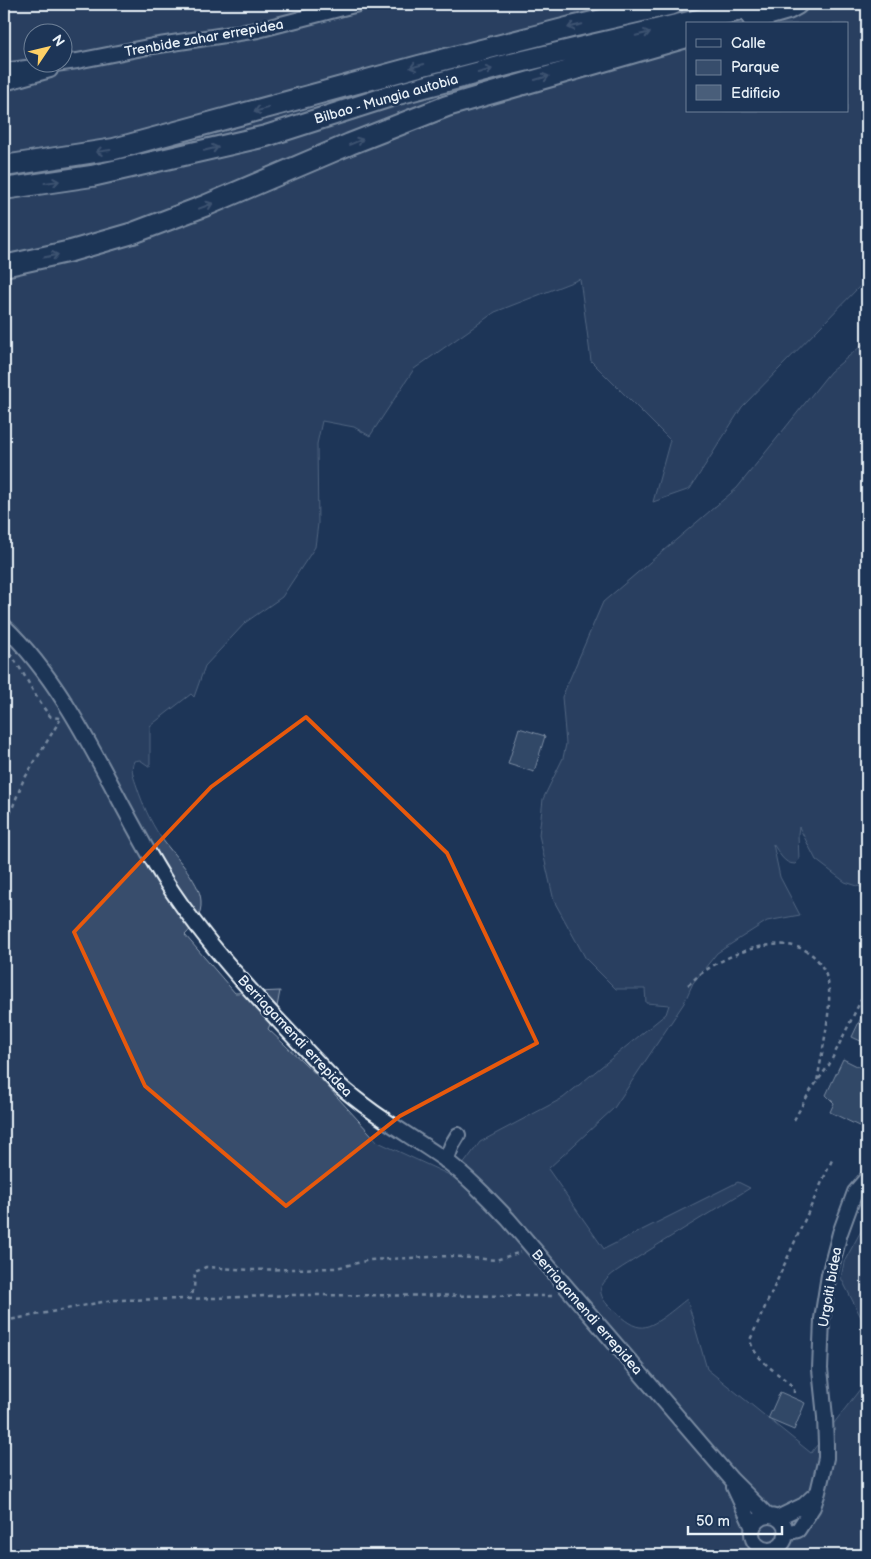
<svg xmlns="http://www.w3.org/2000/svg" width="871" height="1559" font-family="'Balsamiq Sans',sans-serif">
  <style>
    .green { fill: #374d6c; stroke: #909fb2; fill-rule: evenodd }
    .building { fill: #495e7a; stroke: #e8f1f8 }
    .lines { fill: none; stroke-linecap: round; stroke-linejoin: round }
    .minor-casing { stroke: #e8f1f8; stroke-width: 18 }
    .highway-casing { stroke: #e8f1f8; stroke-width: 24 }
    .path { stroke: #e8f1f8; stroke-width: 2.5; stroke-dasharray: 4 4; stroke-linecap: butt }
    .minor { stroke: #1d3557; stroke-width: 14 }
    .highway { stroke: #1d3557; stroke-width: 20 }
    .oneway { stroke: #64778f }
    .marked { fill: none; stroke: #e8590c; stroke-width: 4; stroke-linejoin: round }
    .labels { text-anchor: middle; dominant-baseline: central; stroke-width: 5; stroke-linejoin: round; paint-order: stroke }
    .street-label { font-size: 14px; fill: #e8f1f8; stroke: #1d3557 }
  </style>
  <rect width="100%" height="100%" fill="#1d3557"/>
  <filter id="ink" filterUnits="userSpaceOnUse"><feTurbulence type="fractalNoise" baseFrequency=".02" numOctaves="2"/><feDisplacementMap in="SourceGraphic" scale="10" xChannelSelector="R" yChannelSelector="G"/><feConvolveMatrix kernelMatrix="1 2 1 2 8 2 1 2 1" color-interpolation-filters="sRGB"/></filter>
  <g filter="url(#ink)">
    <path class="green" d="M4,4H867V282L860,286L742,407L690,489L653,502L670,440L591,361L580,279L495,312L414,369L370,436L354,427L322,421L317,444L318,524L315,547L282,597L246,622L205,666L194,697L191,694L150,726V767L140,760L134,761C130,770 134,778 137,787C143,805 150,821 160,836C172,854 200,880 201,901C202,915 194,926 185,935L235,993L280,991L276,1012L268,1029L319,1077L378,1142L454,1177L480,1142L563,1098L666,1014L669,1005L646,1003L645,989H616L586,959L554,901L539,835L543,799L563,758L566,744L562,697L603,602L737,488L830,372L867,341V889L845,882L816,860L799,827L798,834L799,860L795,864C783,864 779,852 773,844L780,877L800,915L767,921L717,953L693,983L684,1003L614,1108L548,1169L604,1249L738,1182L750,1188C712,1212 674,1234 637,1258C625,1266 608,1274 601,1287C599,1296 606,1304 613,1310C620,1316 630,1326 640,1327C653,1329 676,1307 687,1299L707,1369L811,1453L867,1380V1555H4ZM687,24H847V111H687ZM32,32H62V62H32Z
      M867,1220V1329L841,1278L844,1262Z"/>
    <path class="building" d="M519,728L545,736L534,772L508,764Z
      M867,1005V1044L852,1037Z
      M843,1059L867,1071V1130L830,1112L834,1103L826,1095Z
      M780,1392L805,1403L794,1430L768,1419Z"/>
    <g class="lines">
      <defs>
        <path id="minor" d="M4,71L77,61L153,46L258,30L358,4
          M4,83L50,70
          M4,626C76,695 113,799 166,882C214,956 278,1020 338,1084C371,1114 408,1134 444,1159C467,1176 488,1198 508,1219L731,1479L768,1516
          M446,1161L452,1145L458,1135
          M734,1487L753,1528
          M818,1492L826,1458V1444L825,1417L820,1369L822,1319L829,1275L840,1233L855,1192L867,1178
          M752 1533a17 17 0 1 1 34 0a17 17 0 1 1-34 0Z
          M777,1518L804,1505L818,1492L813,1507L798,1530L786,1533"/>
        <path id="highway" d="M753,19L788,9L797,4
          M4,166L114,149L419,66L571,27L673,4
          M4,189L92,176L266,136L394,95L507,65L766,4
          M4,266L71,251L133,233L207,205L350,144L447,106L687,37"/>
      </defs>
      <use href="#minor" class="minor-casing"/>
      <use href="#highway" class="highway-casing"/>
      <path class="path" d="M4,648C24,667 32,696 51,717L60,718
        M4,829L23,781L60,720
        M688,985C693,981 697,976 702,973C737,947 813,921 828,982C833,1005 821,1057 817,1082
        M794,1120L809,1093L829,1065L867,988
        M188,1299L293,1295L556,1296
        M4,1321L113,1300L188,1299L194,1289L195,1272L206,1267L251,1270L336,1268L370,1260L449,1256L496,1260L521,1252
        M794,1393V1390L791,1385C778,1373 754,1359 750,1340L832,1160"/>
      <use href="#minor" class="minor"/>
      <use href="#highway" class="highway"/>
    </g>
    <defs><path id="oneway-shaft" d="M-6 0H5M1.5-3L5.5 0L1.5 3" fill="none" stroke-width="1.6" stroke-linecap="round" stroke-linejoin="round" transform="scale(1.25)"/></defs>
    <g class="oneway">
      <use href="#oneway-shaft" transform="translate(575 26) rotate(167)"/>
      <use href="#oneway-shaft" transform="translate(643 34) rotate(-13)"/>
      <use href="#oneway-shaft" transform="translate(417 66) rotate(165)"/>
      <use href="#oneway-shaft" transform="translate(485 71) rotate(-15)"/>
      <use href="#oneway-shaft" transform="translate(542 78) rotate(-16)"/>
      <use href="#oneway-shaft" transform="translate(261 110) rotate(165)"/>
      <use href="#oneway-shaft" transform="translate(356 142) rotate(-22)"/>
      <use href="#oneway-shaft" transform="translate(211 149) rotate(-13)"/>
      <use href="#oneway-shaft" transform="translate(103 151) rotate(172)"/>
      <use href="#oneway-shaft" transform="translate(52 182) rotate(-8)"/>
      <use href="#oneway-shaft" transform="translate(206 206) rotate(-21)"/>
      <use href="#oneway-shaft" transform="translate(51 256) rotate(-12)"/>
    </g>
  </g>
  <path d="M0 0H871V1559H0ZM306,717L447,853L537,1043L400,1116L286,1206L145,1086L74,932L211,787Z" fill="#1d3557" fill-opacity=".55" fill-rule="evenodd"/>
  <path class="marked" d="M306,717L447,853L537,1043L400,1116L286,1206L145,1086L74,932L211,787Z"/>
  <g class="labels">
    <g class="street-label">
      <text transform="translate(204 38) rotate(-10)">Trenbide zahar errepidea</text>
      <text transform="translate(386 99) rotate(-16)">Bilbao - Mungia autobia</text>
      <text transform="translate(295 1036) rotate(47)">Berriagamendi errepidea</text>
      <text transform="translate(830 1287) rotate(-80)">Urgoiti bidea</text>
      <text transform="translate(587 1312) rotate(49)">Berriagamendi errepidea</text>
    </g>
  </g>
  <rect width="871" height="1559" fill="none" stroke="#1d3557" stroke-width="20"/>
  <rect x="10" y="10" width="851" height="1539" fill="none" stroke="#e8f1f8" stroke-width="2" filter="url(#ink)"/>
  <rect x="686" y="22" width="162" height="90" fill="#1d3557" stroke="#6e8097"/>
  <rect x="696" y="39" width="25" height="8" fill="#1d3557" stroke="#6e8097"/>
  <text x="731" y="48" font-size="15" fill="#e8f1f8">Calle</text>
  <rect x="696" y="60" width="25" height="15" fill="#374d6c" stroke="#6e8097"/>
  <text x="731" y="72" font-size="15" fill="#e8f1f8">Parque</text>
  <rect x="696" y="85" width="25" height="15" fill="#495e7a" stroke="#6e8097"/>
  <text x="731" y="98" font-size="15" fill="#e8f1f8">Edificio</text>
  <g transform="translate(48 48) rotate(55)"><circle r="24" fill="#1d3557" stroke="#6e8097"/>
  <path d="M0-4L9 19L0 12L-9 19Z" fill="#ffd166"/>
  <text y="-8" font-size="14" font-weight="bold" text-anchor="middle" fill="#e8f1f8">N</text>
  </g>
  <path d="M688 1526v8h94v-8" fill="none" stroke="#e8f1f8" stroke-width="2.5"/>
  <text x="696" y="1526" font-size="15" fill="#e8f1f8" stroke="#1d3557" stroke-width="4" paint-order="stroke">50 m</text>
</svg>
